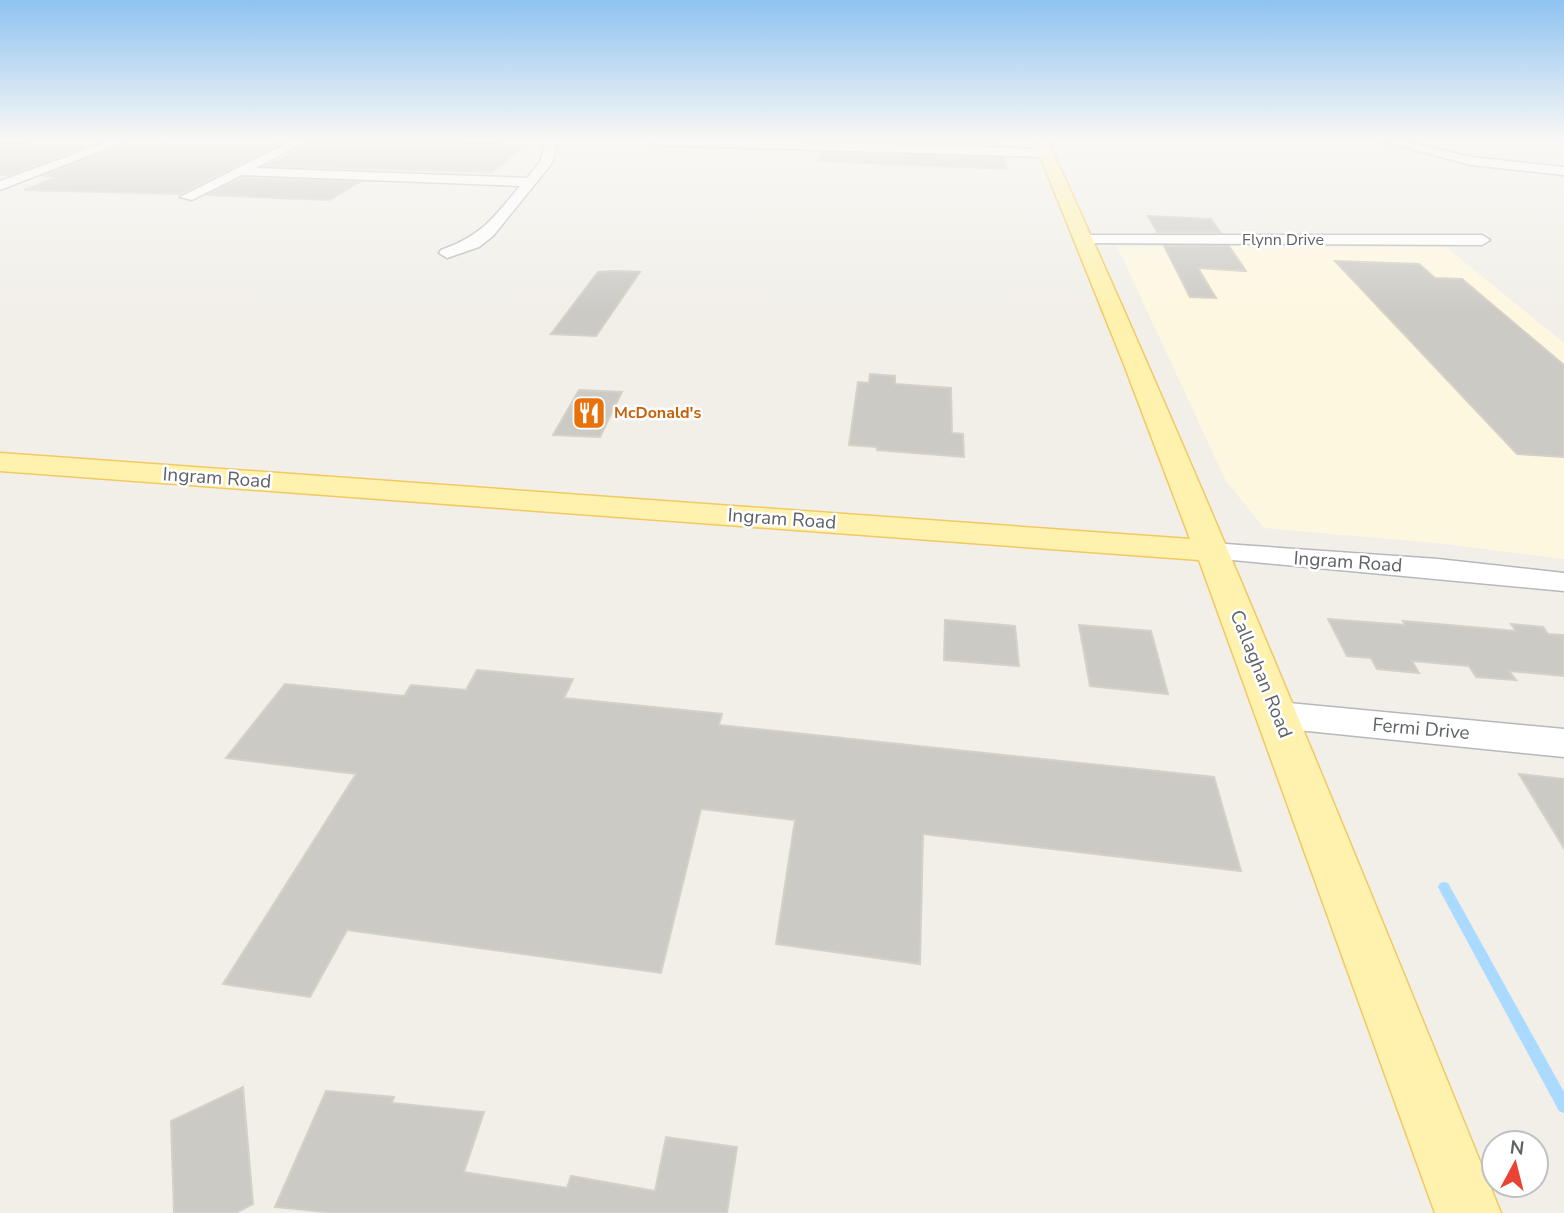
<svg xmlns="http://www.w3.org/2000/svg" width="1564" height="1213" font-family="'Nunito Sans',sans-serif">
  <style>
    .commercial { fill: #fef7e0 }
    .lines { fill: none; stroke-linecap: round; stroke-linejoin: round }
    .stream { fill: #aadaff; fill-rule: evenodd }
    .building { fill: #cccac5; stroke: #d6d1c6; stroke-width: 2 }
    .minor-casing { stroke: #b5b8bc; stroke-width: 3 }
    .major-casing { stroke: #f2c960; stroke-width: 3 }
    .minor { fill: #fff; fill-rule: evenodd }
    .major { fill: #fff2af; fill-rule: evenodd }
    .labels { text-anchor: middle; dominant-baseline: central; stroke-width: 5; stroke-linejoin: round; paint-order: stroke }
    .far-street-label { font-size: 16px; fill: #5f6368; stroke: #fff }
    .far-food-label { font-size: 16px; font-weight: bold; fill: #c56008; stroke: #fff; text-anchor: start }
    .street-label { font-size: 19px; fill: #5f6368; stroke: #fff }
  </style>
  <rect width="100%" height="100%" fill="#f1efe8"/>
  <path class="commercial" d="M1117,246L1446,247L1564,343V559L1447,544L1264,528L1226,481Z"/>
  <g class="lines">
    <path class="stream" d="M1444,882L1448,883L1564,1092V1113L1559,1111L1440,891L1438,887L1440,883Z"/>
  </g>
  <path class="building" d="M317,141H454L524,146L492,172L266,166Z
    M845,141H998L1000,145Z
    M0,143L86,147L9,175H0Z
    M135,145L168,148L269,149L180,194L24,190L57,177L43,176L115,148Z
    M822,153L1004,158L1007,169L818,161Z
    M243,178L360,182L329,200L207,195Z
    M1148,216L1211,219L1220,232H1157Z
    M1164,246H1229L1246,271L1198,268L1216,298L1190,297Z
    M1335,261L1419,264L1435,278L1462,279L1564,365V457L1517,454Z
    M615,271L640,272L596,336L551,334L598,272Z
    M870,374L895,376V384L951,388L952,433L963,434L964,457L877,450V447L849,445L858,382L869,383Z
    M579,390L622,392L600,437L553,435Z
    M1328,619L1405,625L1403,621L1516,631L1511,624L1543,627L1548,634L1564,635V676L1509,671L1516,680L1476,677L1469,666L1412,661L1419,673L1377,669L1371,658L1347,656Z
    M945,620L1015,626L1019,666L944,660Z
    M1079,625L1151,631L1168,694L1090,686Z
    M477,670L573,679L564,698L722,714L719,725L1214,777L1241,871L923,834L920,964L776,944L795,820L701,809L661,973L347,930L310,997L223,984L356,774L226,758L285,684L404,696L411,685L466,690Z
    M1519,774L1564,779V848Z
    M243,1087L253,1204L236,1213H174L171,1121Z
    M326,1091L394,1097L392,1103L484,1112L464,1172L567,1188L571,1176L655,1191L666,1137L737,1147L727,1213H334L275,1207Z"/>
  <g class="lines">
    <defs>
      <path id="minor" d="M110,141H126L0,190V181Z
        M162,141H277L271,145H168Z
        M291,141H306L256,168L527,178L540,162L546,141H558L552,163L493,236L479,247L447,258L439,253L441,250C483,235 493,218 520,186L242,175L192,200L180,197Z
        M650,141H762L1045,149L1051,153L1045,157L656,145Z
        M1382,141H1402L1471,157L1564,167V175L1471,165Z
        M1085,235H1482L1490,240L1482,245L1079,243L1077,240Z
        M1211,543L1438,559L1564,573V591L1201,557L1197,551L1201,545Z
        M1278,702L1564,729V757L1278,728L1266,724L1261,715L1266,706Z"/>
      <path id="major" d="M1034,141H1048C1209,494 1355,853 1501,1213H1435L1199,560L0,471V453L1190,539L1123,362Z"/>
    </defs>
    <use href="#minor" class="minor-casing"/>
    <use href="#major" class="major-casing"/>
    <use href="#minor" class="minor"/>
    <use href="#major" class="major"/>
  </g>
  <linearGradient id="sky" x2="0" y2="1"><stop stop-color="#8fc3f1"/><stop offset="0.45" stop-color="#f9f8f5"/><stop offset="1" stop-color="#f9f8f5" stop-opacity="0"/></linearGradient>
  <rect width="1564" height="311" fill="url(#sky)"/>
  <defs>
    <symbol id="restaurant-square" viewBox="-11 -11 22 22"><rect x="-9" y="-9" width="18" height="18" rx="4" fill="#e8710a" stroke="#fff"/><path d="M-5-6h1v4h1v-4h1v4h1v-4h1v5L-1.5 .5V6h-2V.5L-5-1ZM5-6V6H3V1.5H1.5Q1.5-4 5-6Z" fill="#fff"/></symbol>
  </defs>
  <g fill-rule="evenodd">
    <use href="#restaurant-square" x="570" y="394" width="38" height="38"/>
  </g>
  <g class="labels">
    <g class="far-street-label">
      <text x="1283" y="240">Flynn Drive</text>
    </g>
    <g class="far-food-label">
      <text x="614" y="413">McDonald's</text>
    </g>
    <g class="street-label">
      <text transform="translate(217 478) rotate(4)">Ingram Road</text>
      <text transform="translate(782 519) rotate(4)">Ingram Road</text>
      <text transform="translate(1348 562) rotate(4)">Ingram Road</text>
      <text transform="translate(1261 674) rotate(68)">Callaghan Road</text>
      <text transform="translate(1421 729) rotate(5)">Fermi Drive</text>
    </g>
  </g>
  <g transform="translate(1515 1164) rotate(7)"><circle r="33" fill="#ffffff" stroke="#bfc1c3" stroke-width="2"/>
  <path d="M0-5L12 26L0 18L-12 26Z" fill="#ea4335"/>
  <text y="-10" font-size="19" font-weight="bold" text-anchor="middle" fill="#5f6368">N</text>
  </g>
</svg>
